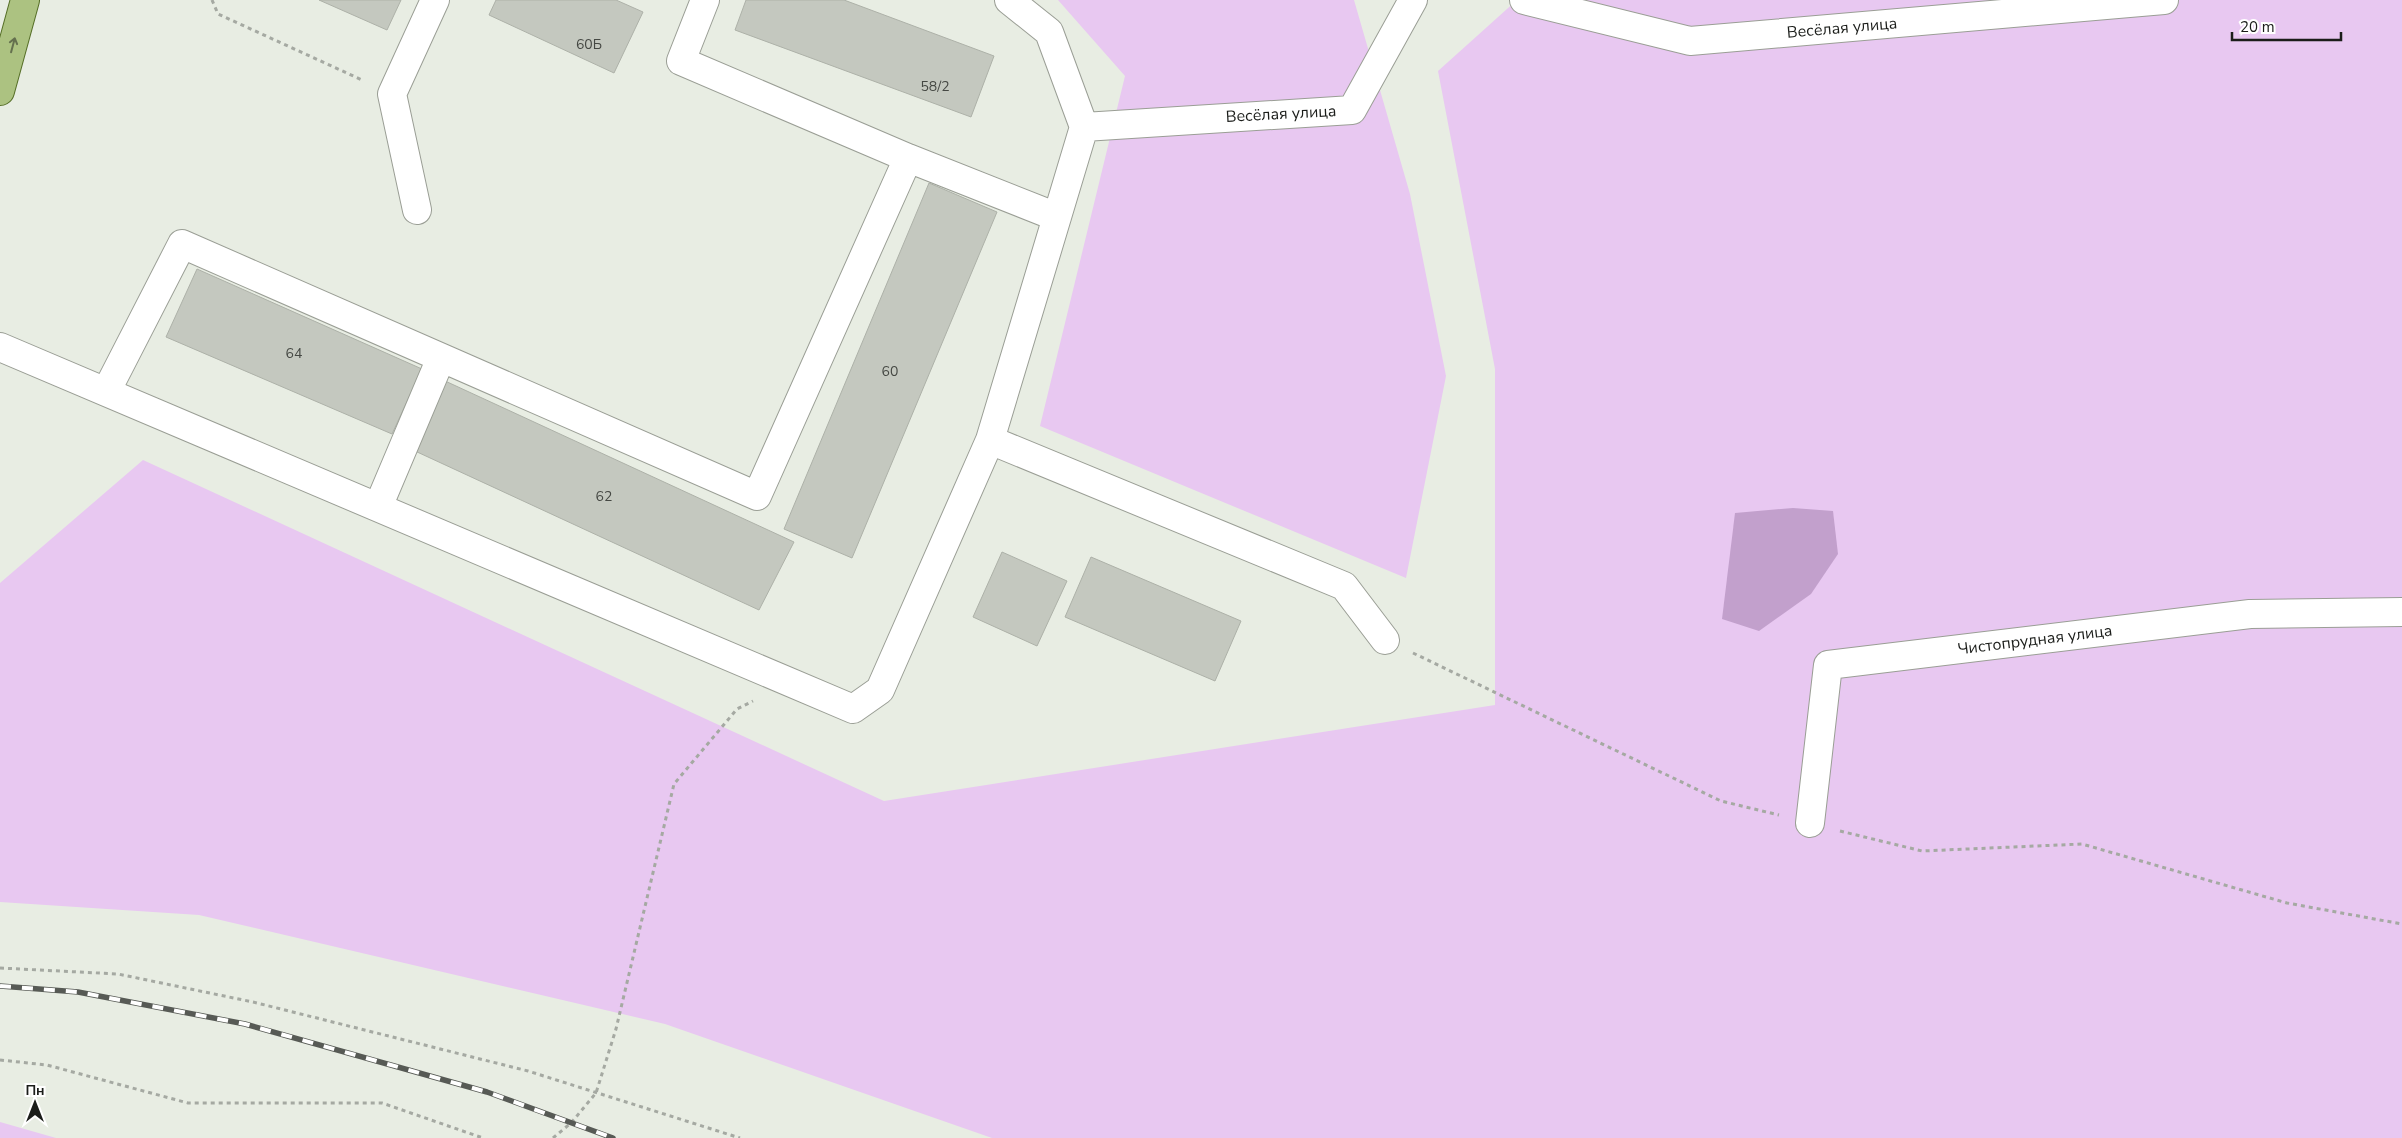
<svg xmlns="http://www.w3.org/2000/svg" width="2402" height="1138" font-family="'Nunito Sans',sans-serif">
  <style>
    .green { fill: #e8c8f1 }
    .water { fill: #c2a0cc }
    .building { fill: #c4c8bf; stroke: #adb1a8 }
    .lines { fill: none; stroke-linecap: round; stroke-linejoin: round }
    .minor-casing { stroke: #9a9e95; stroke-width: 30 }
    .major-casing { stroke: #556e26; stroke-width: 30 }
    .path { stroke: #a5a9a2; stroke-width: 3; stroke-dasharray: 4 4; stroke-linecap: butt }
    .minor { stroke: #fff; stroke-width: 28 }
    .major { stroke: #acc281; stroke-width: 28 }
    .rail-casing { stroke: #575a55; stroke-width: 5.5 }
    .rail { stroke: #fff; stroke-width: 4; stroke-dasharray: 11; stroke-linecap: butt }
    .oneway { stroke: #64704e }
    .labels { text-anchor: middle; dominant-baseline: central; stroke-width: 5; stroke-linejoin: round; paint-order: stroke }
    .number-label { font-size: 14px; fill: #454843 }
    .street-label { font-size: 16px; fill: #1b1d1a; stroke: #fff }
  </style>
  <rect width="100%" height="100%" fill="#e8ede3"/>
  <path class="green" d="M1058,0H1354L1410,194L1446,376L1406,578L1040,426L1125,76Z
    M1517,0H2402V1138H992L665,1024L199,915L0,902V583L143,460L884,801L1495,705V369L1438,71Z
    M0,1122L56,1138H0Z"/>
  <path class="water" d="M1793,508L1833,511L1838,554L1811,594L1759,631L1722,619L1735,513Z"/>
  <path class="building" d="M319,0H401L387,30Z
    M496,0H616L643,12L614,73L489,15Z
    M746,0H844L994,56L971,117L735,30Z
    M929,183L997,212L852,558L784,529Z
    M197,269L422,369L392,434L166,337Z
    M443,380L794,542L759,610L415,451Z
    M1002,552L1067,581L1037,646L973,617Z
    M1091,557L1241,621L1215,681L1065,617Z"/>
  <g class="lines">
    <defs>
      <path id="minor" d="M705,0L681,61L908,158
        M1524,0L1690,41L2164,0
        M1084,127L1352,110L1413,0
        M417,210L392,94L435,0
        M0,347L853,709L880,690L990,440L1344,586L1385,640
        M106,392L182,244L757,496L908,158L1057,217
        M990,440L1084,127L1049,32L1009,0
        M378,507L441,358
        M1810,823L1828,665L2250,614L2402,612"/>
      <path id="major" d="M0,91L25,0"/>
    </defs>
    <use href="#minor" class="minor-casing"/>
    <use href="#major" class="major-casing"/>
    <path class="path" d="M212,0L218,14L362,80
      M1413,653L1721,801L1779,815
      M1840,831L1922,851L2082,844L2287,903L2402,924
      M0,968L118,974L253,1002L528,1071L740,1138
      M0,1060L47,1065L188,1103H382L483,1138
      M553,1138L571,1123L596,1093L616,1029L674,784L737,709L753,701"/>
    <use href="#minor" class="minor"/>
    <use href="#major" class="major"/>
    <defs>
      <path id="rail" d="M0,986L78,992L245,1024L487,1092L613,1138"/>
    </defs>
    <use href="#rail" class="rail-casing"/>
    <use href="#rail" class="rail"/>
  </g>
  <defs><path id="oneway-shaft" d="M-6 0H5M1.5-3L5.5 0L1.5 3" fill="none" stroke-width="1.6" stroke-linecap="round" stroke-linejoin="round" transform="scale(1.25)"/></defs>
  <use class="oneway" href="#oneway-shaft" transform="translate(13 45) rotate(-75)"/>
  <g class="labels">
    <g class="number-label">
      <text x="589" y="44">60Б</text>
      <text x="935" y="86">58/2</text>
      <text x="294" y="353">64</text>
      <text x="890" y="371">60</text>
      <text x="604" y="496">62</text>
    </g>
    <g class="street-label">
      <text transform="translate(1842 28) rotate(-5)">Весёлая улица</text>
      <text transform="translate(1281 114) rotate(-3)">Весёлая улица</text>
      <text transform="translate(2035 640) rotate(-7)">Чистопрудная улица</text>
    </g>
  </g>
  <g transform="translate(35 1103)" stroke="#ffffff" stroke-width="4" paint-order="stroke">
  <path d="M0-4L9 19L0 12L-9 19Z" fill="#1b1d1a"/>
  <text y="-8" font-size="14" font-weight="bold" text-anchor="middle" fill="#1b1d1a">Пн</text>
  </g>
  <path d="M2232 32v8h109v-8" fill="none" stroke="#1b1d1a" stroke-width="2.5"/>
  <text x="2240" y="32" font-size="15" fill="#1b1d1a" stroke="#ffffff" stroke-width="4" paint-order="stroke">20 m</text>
</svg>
